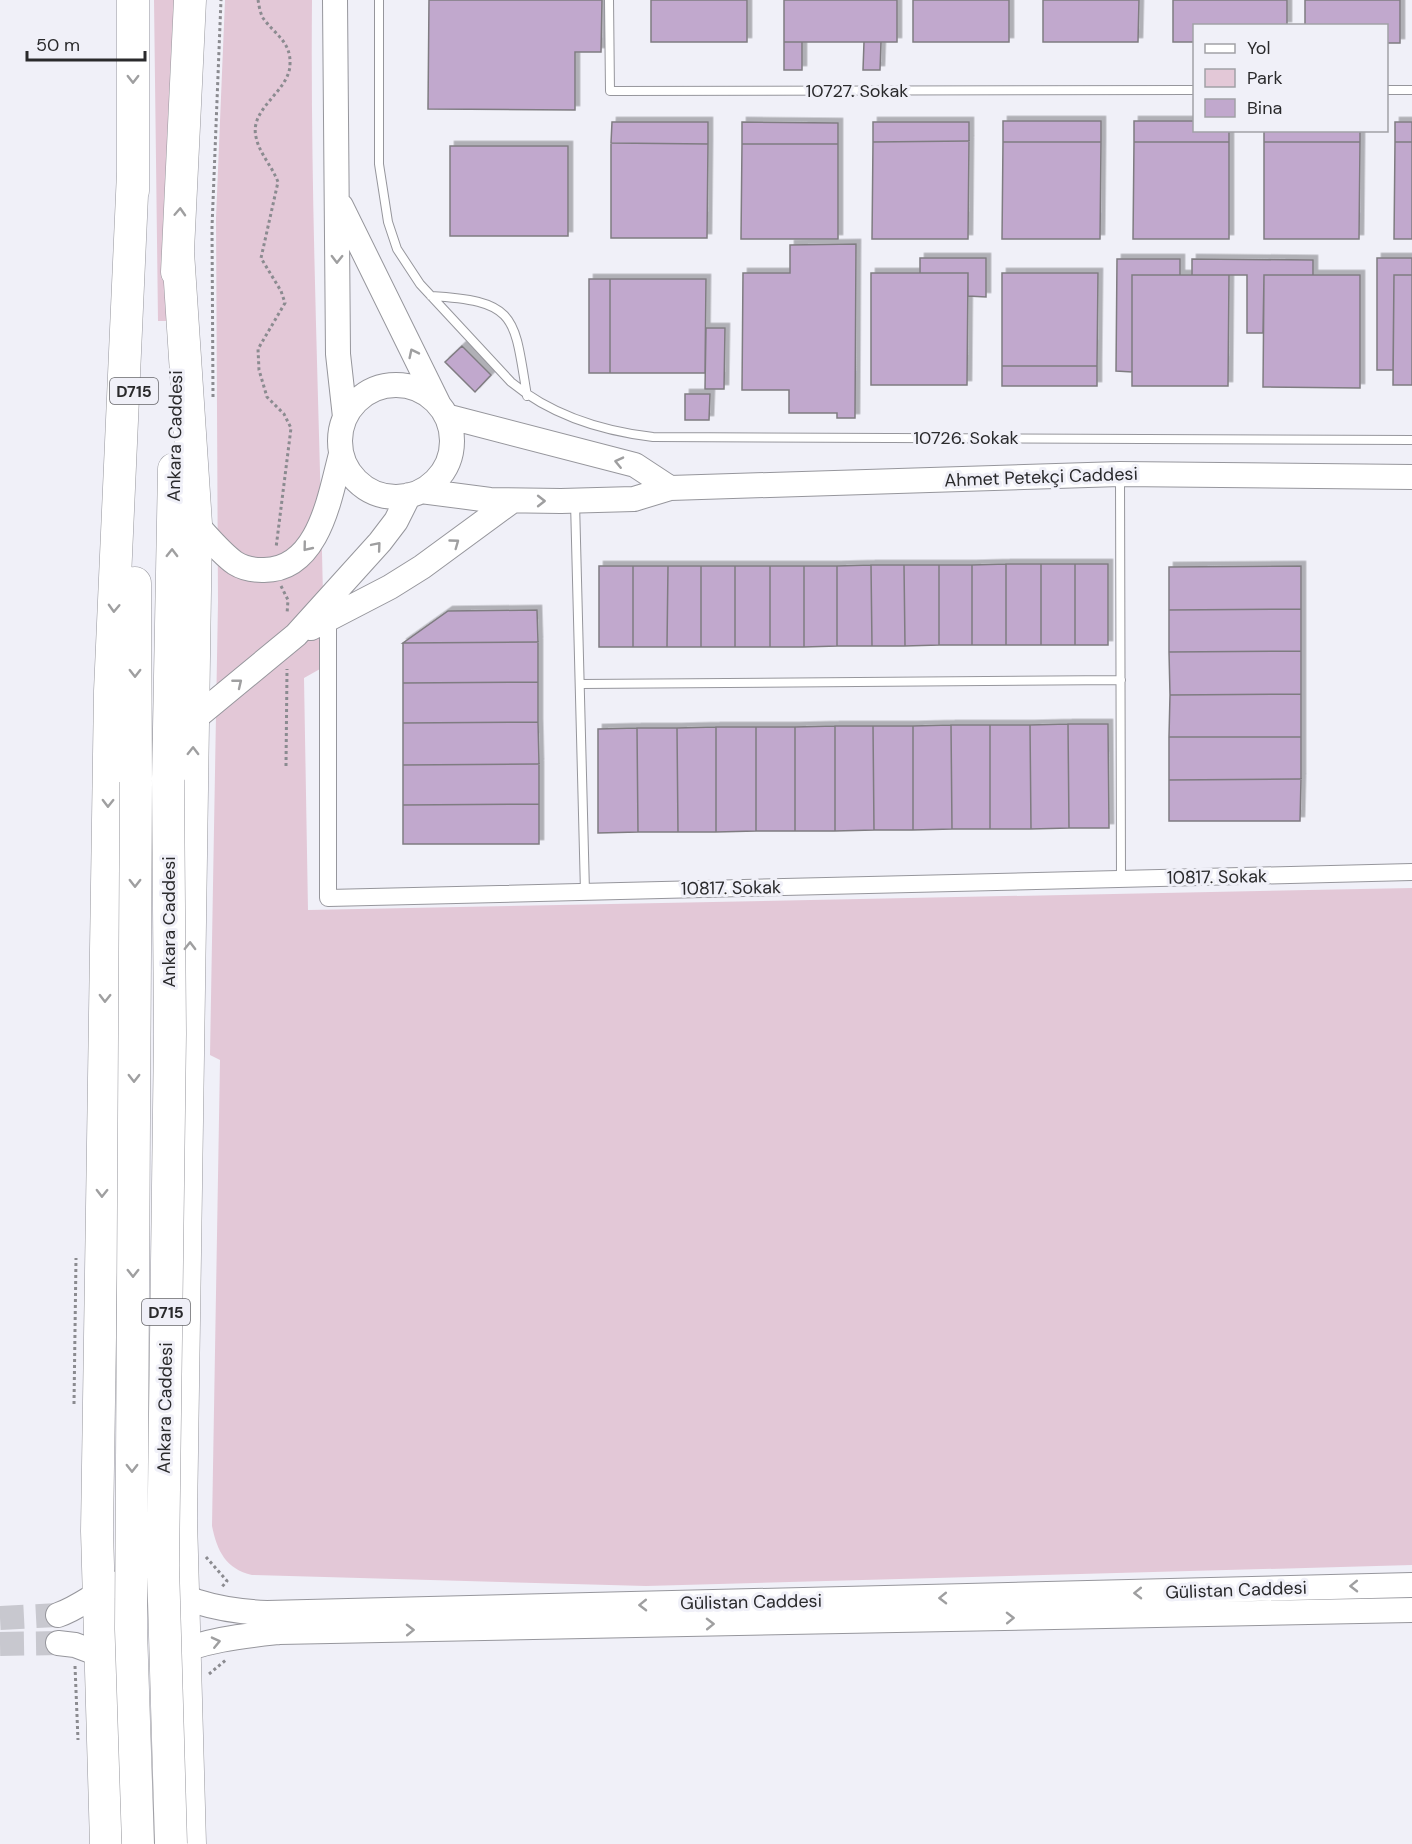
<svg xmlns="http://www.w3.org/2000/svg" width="1412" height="1844" font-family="'DM Sans',sans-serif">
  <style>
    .green { fill: #e3c8d7 }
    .building { fill: #c1a8cd; stroke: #7f7c81; stroke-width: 1.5; filter: url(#shadow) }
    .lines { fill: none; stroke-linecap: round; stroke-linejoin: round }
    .secondary-tunnel { stroke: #c8c8cf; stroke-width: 24; stroke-dasharray: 24 12; stroke-linecap: butt }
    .lane-casing { stroke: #96969c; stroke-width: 10 }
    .street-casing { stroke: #96969c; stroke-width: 18 }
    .secondary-casing { stroke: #96969c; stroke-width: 26 }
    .highway-casing { stroke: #96969c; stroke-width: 33 }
    .path { stroke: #8b8b90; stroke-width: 3; stroke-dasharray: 3 3; stroke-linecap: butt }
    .lane { stroke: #fff; stroke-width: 8 }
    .street { stroke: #fff; stroke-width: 16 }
    .secondary { stroke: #fff; stroke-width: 24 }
    .highway { stroke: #fff; stroke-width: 32 }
    .highway-bridge-casing { stroke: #96969c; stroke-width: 33; stroke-linecap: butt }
    .highway-bridge { stroke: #fff; stroke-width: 32 }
    .oneway { stroke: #9f9fa0 }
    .labels { text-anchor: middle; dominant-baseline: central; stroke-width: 6; stroke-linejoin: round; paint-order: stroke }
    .shield { fill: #f0f0f8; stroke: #656569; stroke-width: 1.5 }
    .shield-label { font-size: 16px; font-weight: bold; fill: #2a2a2c }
    .street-label { font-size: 18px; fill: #2a2a2c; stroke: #f0f0f8 }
  </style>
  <defs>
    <filter id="shadow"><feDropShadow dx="4.5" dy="-4.5" stdDeviation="0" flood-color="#0004"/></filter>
  </defs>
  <rect width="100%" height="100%" fill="#f0f0f8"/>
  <path class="green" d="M154,0H187L178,321H158Z
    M225,0H312C310,219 321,438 324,657L320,669L304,678L308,910L1412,888V1565L646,1586L252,1575C226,1569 217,1551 212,1526L220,1060L210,1055L218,602L216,218Z"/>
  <path class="building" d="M429,0H602L601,52H575V110L428,109Z
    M651,0H747V42H651Z
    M784,0H897V42H784Z
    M913,0H1009V42H913Z
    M1043,0H1139L1138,42H1043Z
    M1173,0H1287V26H1194V42H1173Z
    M1305,0H1400V43H1386V26H1305Z
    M784,42H802V70H784Z
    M864,42H881L880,70H863Z
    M1003,121H1101V142H1003Z
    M1134,121H1194V130H1229V142H1134Z
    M612,122H708V144L611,143Z
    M742,122L838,123V144H742Z
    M873,122H969V141L873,142Z
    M1395,122H1412V142H1395Z
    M1264,130H1360V142H1264Z
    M969,141L968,239H872L873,142Z
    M1003,142H1101L1100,239H1002Z
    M1134,142H1229V239H1133Z
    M1264,142H1360L1359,239H1264Z
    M1395,142H1412V239H1394Z
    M611,143L708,144L707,238H611Z
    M742,144H838V239H741Z
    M450,146H568V236H450Z
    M856,244L855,418H837V413H789V390H742L743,273H790V245Z
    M920,258H986V297L968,296V273H920Z
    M1377,258H1412V275H1394L1393,370H1377Z
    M1117,259H1180V275H1132V372L1116,371Z
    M1192,259L1313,260V275H1264L1263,333H1247V275H1192Z
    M871,273H968L967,385H871Z
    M1002,273H1098L1097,366H1002Z
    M1132,275H1229L1228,386H1132Z
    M1264,275H1360V388L1263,387Z
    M1394,275H1412V385H1393Z
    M589,279H610V373H589Z
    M610,279H706L705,373H610Z
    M706,328H725L724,389H705Z
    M462,346L491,375L475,392L445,362Z
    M1002,366H1097V386H1002Z
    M685,394H710L709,420H685Z
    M1006,564H1041V645H1006Z
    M1006,564V645H972V565Z
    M1041,564H1075V645H1041Z
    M1075,564H1108V645H1075Z
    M871,565L872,646H837V566Z
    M871,565H904L905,646H872Z
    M904,565H939V645L905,646Z
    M939,565H972V645H939Z
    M599,566H633V647H599Z
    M633,566H668L667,647H633Z
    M668,566H701V647H667Z
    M701,566H735V647H701Z
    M735,566H770V647H735Z
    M770,566H804V647H770Z
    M804,566H837V646L804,647Z
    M1301,566V609L1169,610V567Z
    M1301,609V651L1169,652V610Z
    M537,610L538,642L403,643L448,611Z
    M538,642V682L403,683V643Z
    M1301,651V694L1170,695L1169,652Z
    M538,682V722L403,723V683Z
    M1301,694V737H1169L1170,695Z
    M538,722L539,764L403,765V723Z
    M1068,724L1069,828L1031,829L1030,725Z
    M1068,724H1108L1109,828H1069Z
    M951,725H990V829H952Z
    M951,725L952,829L913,830V726Z
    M990,725H1030L1031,829H990Z
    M835,726V831H795V727Z
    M835,726H873L874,830L835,831Z
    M873,726H913V830H874Z
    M716,727V832H678L677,728Z
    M716,727H756V831L716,832Z
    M756,727H795V831H756Z
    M637,728L638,832L598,833V729Z
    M637,728H677L678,832H638Z
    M1169,737H1301V779L1169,780Z
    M539,764V804L403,805V765Z
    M1301,779L1300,821H1169V780Z
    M539,804V844H403V805Z"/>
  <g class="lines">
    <path class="secondary-tunnel" d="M0,1618L58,1615
      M0,1644L58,1643"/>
    <defs>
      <path id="lane" d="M379,0V164L388,222L397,249L420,284L511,382C551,415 602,431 653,437L1412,440
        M609,0L610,91L1194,90
        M1386,90H1412
        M431,296C518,301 514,317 527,396
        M1120,474L1121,879
        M575,502L585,892
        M580,684L1121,680"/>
      <path id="street" d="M328,619V898L1412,872"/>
      <path id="secondary" d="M335,0L338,354L345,417
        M341,206L438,403
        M340 441a56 56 0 1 1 112 0a56 56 0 1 1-112 0Z
        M446,416L635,465L670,488
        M421,491L490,500L561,501L634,499L670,488L1120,474L1412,477
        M196,524C208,537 221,553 235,563C243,568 254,570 262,570C319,572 330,495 341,454
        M311,628L390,587L422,567L512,501
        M193,720L296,635L380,542L396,521L409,495
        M58,1615C82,1607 101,1588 124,1581C155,1572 172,1593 198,1602C220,1609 244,1612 267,1613L1412,1585
        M58,1643L75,1645L115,1660
        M170,1656C203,1640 243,1636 279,1632L1412,1610"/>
      <path id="highway" d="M133,191V0
        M178,252L196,524L181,1519L190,1844
        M177,272L190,0
        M135,583L136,782
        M168,780L174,469
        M106,1844L97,1531L110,691L133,172"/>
    </defs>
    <use href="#lane" class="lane-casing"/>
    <use href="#street" class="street-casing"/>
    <use href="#secondary" class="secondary-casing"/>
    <use href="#highway" class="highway-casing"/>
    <path class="path" d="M258,0C259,5 260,13 263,18C274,34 291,41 290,64C290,91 249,108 256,137C259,153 272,166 278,182L261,258L281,291L285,303L258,349L259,370L267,397L284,414L291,428L276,548
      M213,397L212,227L221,0
      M281,586L288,600L287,614
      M286,766L287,669
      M74,1404L76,1258
      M206,1557L227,1581L221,1588
      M75,1666L78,1740
      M209,1674L227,1659"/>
    <use href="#lane" class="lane"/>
    <use href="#street" class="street"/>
    <use href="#secondary" class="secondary"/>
    <use href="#highway" class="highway"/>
    <defs>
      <path id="highway-bridge" d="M168,780L170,1034L163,1566L171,1844
        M136,782L131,1629L138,1844"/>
    </defs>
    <use href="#highway-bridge" class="highway-bridge-casing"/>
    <use href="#highway-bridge" class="highway-bridge"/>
  </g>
  <defs><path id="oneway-chevron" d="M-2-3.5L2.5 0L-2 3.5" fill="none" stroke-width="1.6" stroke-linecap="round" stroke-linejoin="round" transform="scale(1.5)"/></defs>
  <g class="oneway">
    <use href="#oneway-chevron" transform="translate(133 79) rotate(90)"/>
    <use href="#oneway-chevron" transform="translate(180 212) rotate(-87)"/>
    <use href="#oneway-chevron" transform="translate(337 259) rotate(91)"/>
    <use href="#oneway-chevron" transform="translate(413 353) rotate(-116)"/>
    <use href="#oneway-chevron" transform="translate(619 462) rotate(-167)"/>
    <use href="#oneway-chevron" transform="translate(541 501)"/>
    <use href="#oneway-chevron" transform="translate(455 543) rotate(-36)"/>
    <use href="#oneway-chevron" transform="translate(377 546) rotate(-50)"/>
    <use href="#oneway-chevron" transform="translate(307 547) rotate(129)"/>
    <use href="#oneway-chevron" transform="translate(172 553) rotate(-89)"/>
    <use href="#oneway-chevron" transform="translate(114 608) rotate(92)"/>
    <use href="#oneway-chevron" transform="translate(135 673) rotate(90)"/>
    <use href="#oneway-chevron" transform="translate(238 683) rotate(-39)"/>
    <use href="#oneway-chevron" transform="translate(193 751) rotate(-89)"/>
    <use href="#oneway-chevron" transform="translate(108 803) rotate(91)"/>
    <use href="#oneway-chevron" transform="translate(135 883) rotate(90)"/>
    <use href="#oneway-chevron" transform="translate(190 946) rotate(-89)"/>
    <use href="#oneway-chevron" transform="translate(105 998) rotate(91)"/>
    <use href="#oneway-chevron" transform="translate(134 1078) rotate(90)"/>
    <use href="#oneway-chevron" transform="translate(102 1193) rotate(91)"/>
    <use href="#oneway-chevron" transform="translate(133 1273) rotate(90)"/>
    <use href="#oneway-chevron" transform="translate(132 1468) rotate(90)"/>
    <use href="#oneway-chevron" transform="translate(1354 1586) rotate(179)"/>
    <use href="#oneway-chevron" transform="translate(1138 1593) rotate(179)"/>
    <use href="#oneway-chevron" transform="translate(943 1598) rotate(179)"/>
    <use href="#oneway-chevron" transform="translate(643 1605) rotate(179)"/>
    <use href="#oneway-chevron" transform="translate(1010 1618) rotate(-1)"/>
    <use href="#oneway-chevron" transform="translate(710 1624) rotate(-1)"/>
    <use href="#oneway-chevron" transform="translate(410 1630) rotate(-1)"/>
    <use href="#oneway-chevron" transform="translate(216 1642) rotate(-13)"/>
  </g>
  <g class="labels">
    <g class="shield">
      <rect x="110" y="378" width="48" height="26" rx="4.5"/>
      <rect x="142" y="1299" width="48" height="26" rx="4.5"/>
    </g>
    <g class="shield-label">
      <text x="134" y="391">D715</text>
      <text x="166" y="1312">D715</text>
    </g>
    <g class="street-label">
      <text x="857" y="91">10727. Sokak</text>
      <text transform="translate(175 436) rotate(-89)">Ankara Caddesi</text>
      <text x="966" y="438">10726. Sokak</text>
      <text transform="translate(1041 477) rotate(-2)">Ahmet Petekçi Caddesi</text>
      <text transform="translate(1217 877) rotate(-1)">10817. Sokak</text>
      <text transform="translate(731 888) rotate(-1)">10817. Sokak</text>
      <text transform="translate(169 922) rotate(-90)">Ankara Caddesi</text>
      <text transform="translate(165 1408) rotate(-89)">Ankara Caddesi</text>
      <text transform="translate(1236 1590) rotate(-2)">Gülistan Caddesi</text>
      <text transform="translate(751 1602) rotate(-1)">Gülistan Caddesi</text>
    </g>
  </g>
  <rect x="1193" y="24" width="195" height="108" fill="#f0f0f8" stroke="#a1a1a6" stroke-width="1.5"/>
  <rect x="1205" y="44" width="30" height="9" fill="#ffffff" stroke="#a1a1a6" stroke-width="1.5"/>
  <text x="1247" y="54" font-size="18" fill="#2a2a2c">Yol</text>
  <rect x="1205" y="69" width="30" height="18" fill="#e3c8d7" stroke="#a1a1a6" stroke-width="1.5"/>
  <text x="1247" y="84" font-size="18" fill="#2a2a2c">Park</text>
  <rect x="1205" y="99" width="30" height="18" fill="#c1a8cd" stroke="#a1a1a6" stroke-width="1.5"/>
  <text x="1247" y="114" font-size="18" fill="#2a2a2c">Bina</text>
  <path d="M27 51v9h118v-9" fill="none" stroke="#2a2a2c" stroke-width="3"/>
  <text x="36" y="51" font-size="18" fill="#2a2a2c" stroke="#f0f0f8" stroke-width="4.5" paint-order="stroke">50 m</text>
</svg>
